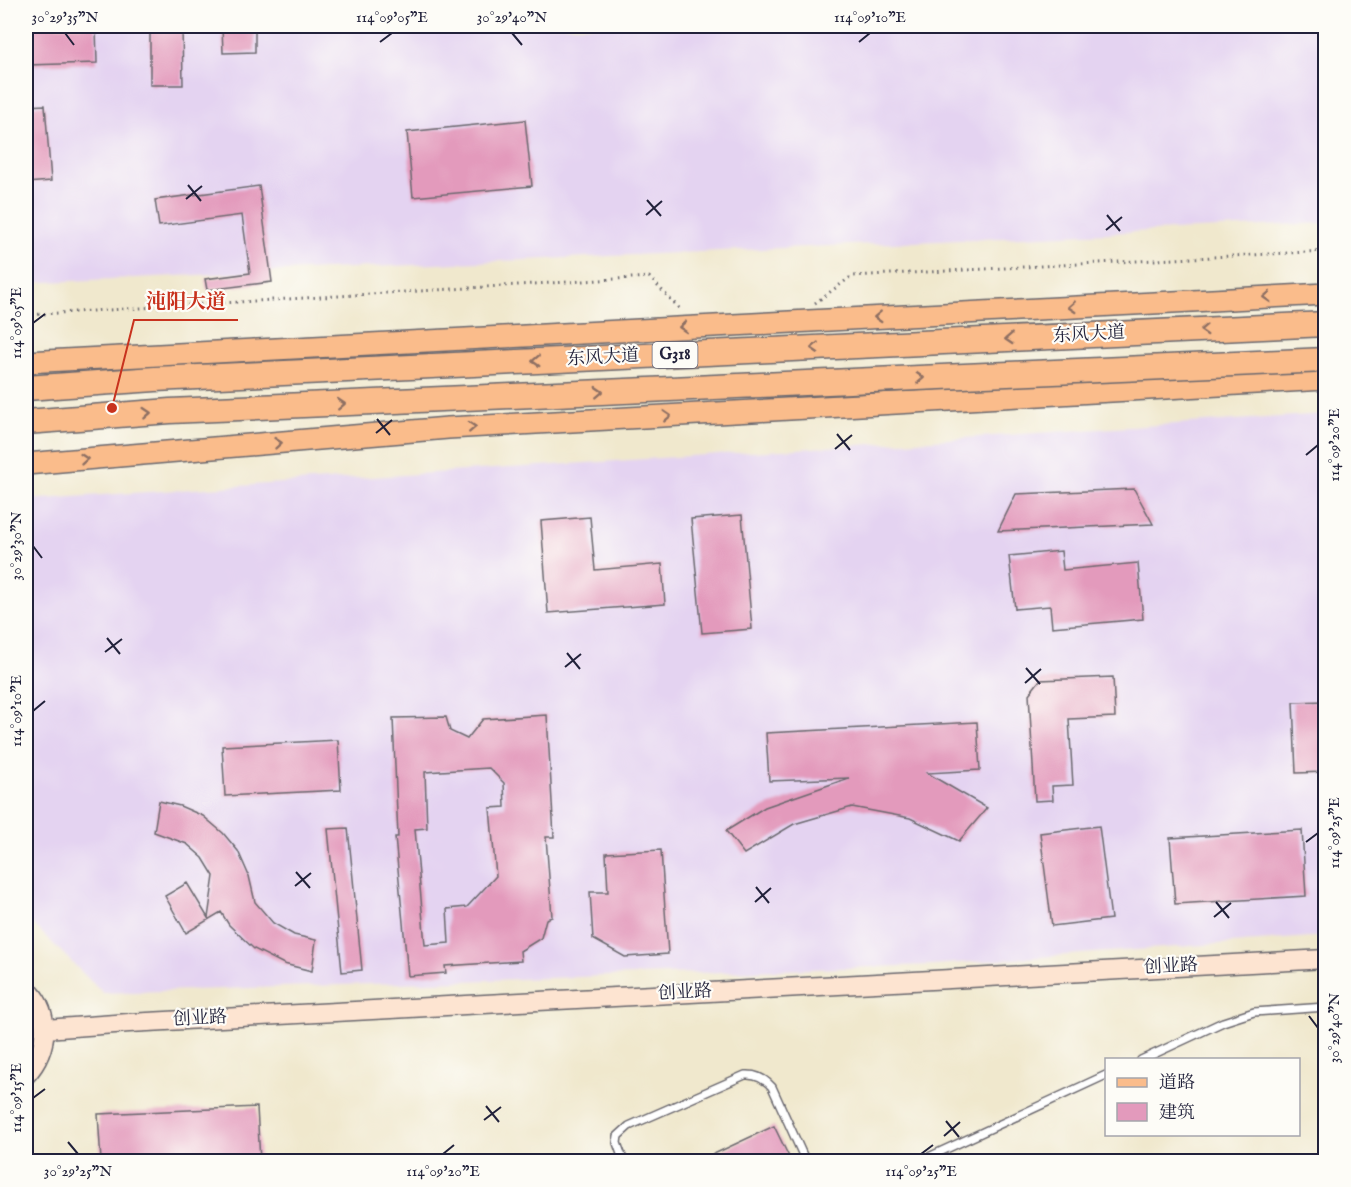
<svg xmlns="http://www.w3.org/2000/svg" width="1351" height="1187" font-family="'IM FELL English','Noto Serif SC',serif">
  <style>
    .built { fill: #e4d3f1 }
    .building { fill: #e39abc; fill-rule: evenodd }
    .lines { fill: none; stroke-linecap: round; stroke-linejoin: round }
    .lane-casing { stroke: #6a676e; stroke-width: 10 }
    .secondary-casing { stroke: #6a676e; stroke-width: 21 }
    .primary-casing { stroke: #6a676e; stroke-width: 24 }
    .highway-casing { stroke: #6a676e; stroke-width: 27 }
    .path { stroke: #6a676e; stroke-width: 3; stroke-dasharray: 1.5 4.5; stroke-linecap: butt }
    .lane { stroke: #fff; stroke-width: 7 }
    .secondary { stroke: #fde4d1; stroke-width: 18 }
    .primary { stroke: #fabc8b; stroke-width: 21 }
    .highway { stroke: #fabc8b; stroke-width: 24 }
    .highway-bridge-casing { stroke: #6a676e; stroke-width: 27; stroke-linecap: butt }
    .highway-bridge { stroke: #fabc8b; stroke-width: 24 }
    .oneway { stroke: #8e6f63 }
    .ticks { fill: none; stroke: #22223b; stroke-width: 2 }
    .labels { text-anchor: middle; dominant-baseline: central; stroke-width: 4.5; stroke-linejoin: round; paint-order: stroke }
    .shield { fill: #fdfcf7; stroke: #646373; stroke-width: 1.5 }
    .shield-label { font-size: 16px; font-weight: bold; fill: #22223b }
    .street-label { font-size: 18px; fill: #22223b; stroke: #fdfcf7 }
    .leader { fill: none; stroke: #c8321e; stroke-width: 2 }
    .callout-dot { fill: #c8321e; stroke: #fdfcf7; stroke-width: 2 }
    .callout-label { font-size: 20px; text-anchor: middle; font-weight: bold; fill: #c8321e; stroke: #fdfcf7; stroke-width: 4.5; stroke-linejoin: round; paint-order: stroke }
    .neatline { fill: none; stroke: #22223b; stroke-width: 2 }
    .ticks-label { font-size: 15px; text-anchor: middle; fill: #22223b }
  </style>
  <rect width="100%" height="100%" fill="#fdfcf7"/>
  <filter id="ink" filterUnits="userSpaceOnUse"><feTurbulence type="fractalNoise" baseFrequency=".0167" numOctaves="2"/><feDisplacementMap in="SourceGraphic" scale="12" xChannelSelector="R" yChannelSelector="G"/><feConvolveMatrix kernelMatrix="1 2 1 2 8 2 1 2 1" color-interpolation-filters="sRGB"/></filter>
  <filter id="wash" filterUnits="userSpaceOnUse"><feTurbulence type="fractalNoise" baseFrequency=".008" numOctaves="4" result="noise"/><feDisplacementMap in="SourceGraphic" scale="24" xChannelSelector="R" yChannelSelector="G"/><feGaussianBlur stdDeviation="1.35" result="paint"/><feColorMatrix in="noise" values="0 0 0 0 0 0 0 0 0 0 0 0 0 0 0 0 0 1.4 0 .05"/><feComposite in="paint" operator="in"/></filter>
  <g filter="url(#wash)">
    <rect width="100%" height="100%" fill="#f0e8cd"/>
    <path class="built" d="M26,26H1325V223L26,283Z
      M1325,414V936L932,965L103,993L27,918L26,883V500Z"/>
    <g id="blocks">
      <path class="building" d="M26,26H96L97,63L26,65Z
        M150,26H182L183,85H150Z
        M222,26H255V52L223,53Z
        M45,105L51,181L26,183V106Z
        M525,120L532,186L413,197L407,132Z
        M259,186L272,282L207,290L205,279L250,273L242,215L159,226L155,200Z
        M1134,489L1153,524L998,531L1016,494Z
        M742,515L752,629L702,633L691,519Z
        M590,517L595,570L662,564L665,604L548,613L541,521Z
        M1061,551L1063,570L1138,563L1143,619L1052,627L1050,606L1015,609L1009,556Z
        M1113,677L1115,717L1069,719L1073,785L1052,786L1053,800L1035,801L1029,694L1040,680Z
        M1326,701V772L1296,773L1293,702Z
        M547,715L554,837H546L552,917L546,919L541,938L520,951L521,961L445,966L446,973L408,976L395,837H398L393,718L446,717L450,731L467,739L483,719ZM489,768L504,783L505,807L490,808L496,876L467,907L447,909L449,943L425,945L415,829L427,828L425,772Z
        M977,722L980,770L927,773L987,808L959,841L910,818L852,807L794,824L744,854L726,831L765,807L849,778L769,781L766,733Z
        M338,740L341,790L225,796L222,746Z
        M159,801L180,806L203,816L223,833L238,851L249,876L255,902L273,923L294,935L316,940L312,971L284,964L254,949L229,925L221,912L186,933L165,896L187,883L208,918L214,876L203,858L187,844L154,832Z
        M1099,826L1111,919L1052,926L1040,833Z
        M348,828L362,970L342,972L328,829Z
        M1302,830L1306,896L1175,904L1170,838Z
        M661,850L668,954L625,957L593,939L590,892H608L606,853Z
        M257,1107L260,1161H101L98,1114Z
        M774,1126L791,1161H699Z"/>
    </g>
  </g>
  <g filter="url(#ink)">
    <use href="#blocks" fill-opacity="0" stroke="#6a676e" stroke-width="1.5"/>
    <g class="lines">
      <defs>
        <path id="lane" d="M1141,1060L1223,1022L1254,1012L1326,1007
          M624,1162L617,1143L618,1136L629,1126L745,1075C757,1074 765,1079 772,1087L806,1162
          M918,1162L1106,1075"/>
        <path id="secondary" d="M26,988C52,1012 49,1050 26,1075
          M45,1029L129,1023L1326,959"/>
        <path id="primary" d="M26,362L1326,294
          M26,464L448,428L1326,379"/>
        <path id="highway" d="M26,388L155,379L1326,324"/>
      </defs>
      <use href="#lane" class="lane-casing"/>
      <use href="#secondary" class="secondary-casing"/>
      <use href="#primary" class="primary-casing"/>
      <use href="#highway" class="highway-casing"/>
      <path class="path" d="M815,303L852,276L1326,251
        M26,315L649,277L680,309"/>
      <use href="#lane" class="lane"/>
      <use href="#secondary" class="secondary"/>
      <use href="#primary" class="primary"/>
      <use href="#highway" class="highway"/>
      <defs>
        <path id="highway-bridge" d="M26,422L170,411L1326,360"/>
      </defs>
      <use href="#highway-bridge" class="highway-bridge-casing"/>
      <use href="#highway-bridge" class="highway-bridge"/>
    </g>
    <defs><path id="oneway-chevron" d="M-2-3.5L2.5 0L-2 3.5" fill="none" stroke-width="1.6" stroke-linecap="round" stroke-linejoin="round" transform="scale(1.5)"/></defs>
    <g class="oneway">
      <use href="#oneway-chevron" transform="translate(1267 297) rotate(177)"/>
      <use href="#oneway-chevron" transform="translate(1072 307) rotate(177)"/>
      <use href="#oneway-chevron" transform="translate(878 317) rotate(177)"/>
      <use href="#oneway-chevron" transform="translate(683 327) rotate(177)"/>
      <use href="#oneway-chevron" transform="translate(1204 330) rotate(177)"/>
      <use href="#oneway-chevron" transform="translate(1009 339) rotate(177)"/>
      <use href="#oneway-chevron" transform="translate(815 348) rotate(177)"/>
      <use href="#oneway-chevron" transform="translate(536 361) rotate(177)"/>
      <use href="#oneway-chevron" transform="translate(920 378) rotate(-3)"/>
      <use href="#oneway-chevron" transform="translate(599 392) rotate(-3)"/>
      <use href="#oneway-chevron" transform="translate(341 404) rotate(-3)"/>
      <use href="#oneway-chevron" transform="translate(147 413) rotate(-4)"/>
      <use href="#oneway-chevron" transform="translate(667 416) rotate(-3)"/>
      <use href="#oneway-chevron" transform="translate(472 427) rotate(-3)"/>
      <use href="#oneway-chevron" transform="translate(278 443) rotate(-5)"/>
      <use href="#oneway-chevron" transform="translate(84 459) rotate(-5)"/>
    </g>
  </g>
  <path class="ticks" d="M65,33L74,45M512,33L522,45M380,42L392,33M859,42L870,33M188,185L201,201M186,199L202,186M647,200L661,216M646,215L662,201M1107,215L1120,231M1106,230L1122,217M33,323L45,314M377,419L390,435M376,433L392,420M837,434L850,450M835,449L852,435M1306,455L1318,445M33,546L42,558M107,638L120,654M105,652L122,639M567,653L580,669M565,667L581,654M1026,668L1040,684M1025,683L1041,669M33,711L45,701M1306,842L1318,833M296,872L310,888M295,886L311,873M756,887L769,903M755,902L771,888M1216,902L1229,918M1214,917L1231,903M1309,1016L1318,1028M33,1098L45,1089M486,1106L499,1122M484,1120L501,1107M946,1121L959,1137M944,1136L960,1122M68,1142L78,1154M443,1154L454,1145M921,1154L933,1145"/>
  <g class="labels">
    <rect class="shield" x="652.5" y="342" width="45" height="26" rx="4.5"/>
    <g class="shield-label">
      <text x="675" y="355">G318</text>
    </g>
    <g class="street-label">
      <text transform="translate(1089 335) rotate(-3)">东风大道</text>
      <text transform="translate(603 358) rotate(-3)">东风大道</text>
      <text transform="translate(1171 967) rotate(-3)">创业路</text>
      <text transform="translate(685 993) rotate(-3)">创业路</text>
      <text transform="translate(200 1019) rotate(-3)">创业路</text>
    </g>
  </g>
  <path class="leader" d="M112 408L134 320H238"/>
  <circle class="callout-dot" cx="112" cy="408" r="6"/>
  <g class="callout-label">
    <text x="186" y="308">沌阳大道</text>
  </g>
  <rect width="1351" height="1187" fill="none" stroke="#fdfcf7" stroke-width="66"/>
  <rect x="1105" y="1058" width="195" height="78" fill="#fdfcf7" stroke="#a5a5ac" stroke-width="1.5"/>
  <rect x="1117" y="1078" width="30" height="9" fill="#fabc8b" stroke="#a5a5ac" stroke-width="1.5"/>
  <text x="1159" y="1088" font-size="18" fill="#22223b">道路</text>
  <rect x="1117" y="1103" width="30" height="18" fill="#e39abc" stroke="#a5a5ac" stroke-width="1.5"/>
  <text x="1159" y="1118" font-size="18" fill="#22223b">建筑</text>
  <rect x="33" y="33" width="1285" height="1121" class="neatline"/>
  <g class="ticks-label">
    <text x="65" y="22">30°29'35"N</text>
    <text x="392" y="22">114°09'05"E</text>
    <text x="512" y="22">30°29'40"N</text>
    <text x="870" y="22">114°09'10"E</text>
    <text transform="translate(16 323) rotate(-90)" y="5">114°09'05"E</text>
    <text transform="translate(1334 445) rotate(-90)" y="5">114°09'20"E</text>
    <text transform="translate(16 546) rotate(-90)" y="5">30°29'30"N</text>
    <text transform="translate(16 711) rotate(-90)" y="5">114°09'10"E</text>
    <text transform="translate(1334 833) rotate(-90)" y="5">114°09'25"E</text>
    <text transform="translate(1334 1028) rotate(-90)" y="5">30°29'40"N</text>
    <text transform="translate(16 1098) rotate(-90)" y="5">114°09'15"E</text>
    <text x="78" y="1176">30°29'25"N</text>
    <text x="443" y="1176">114°09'20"E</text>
    <text x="921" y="1176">114°09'25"E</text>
  </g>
</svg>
